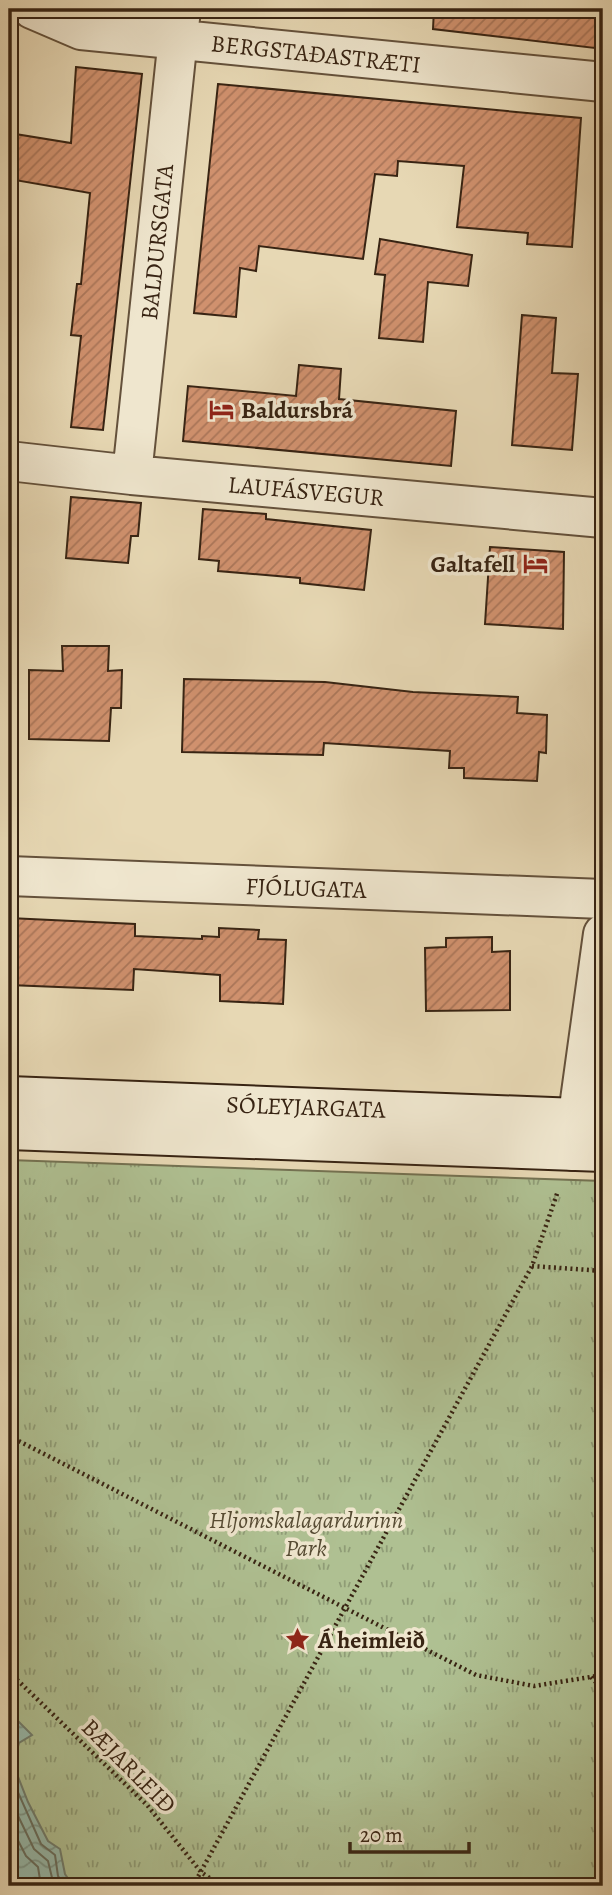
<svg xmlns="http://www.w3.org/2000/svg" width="612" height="1895" font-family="Alegreya,serif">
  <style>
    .park { fill: url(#park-tufts); stroke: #747252; stroke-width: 2 }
    .water { fill: url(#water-waves); stroke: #717e6e; stroke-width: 2 }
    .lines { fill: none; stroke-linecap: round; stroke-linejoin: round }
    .shore { stroke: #686f5f; stroke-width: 2 }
    .building { fill: url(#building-hatch); stroke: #382413; stroke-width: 2 }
    .street-casing { stroke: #64513b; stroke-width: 42 }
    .secondary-casing { stroke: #382413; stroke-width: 42 }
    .path { stroke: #382413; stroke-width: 4.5; stroke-dasharray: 2 3.5; stroke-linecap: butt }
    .street { stroke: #efe6ce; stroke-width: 38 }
    .secondary { stroke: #efe6ce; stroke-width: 38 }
    .labels { text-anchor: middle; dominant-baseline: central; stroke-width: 7; stroke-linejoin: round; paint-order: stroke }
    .street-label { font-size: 24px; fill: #382413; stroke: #efe6ce }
    .poi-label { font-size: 24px; font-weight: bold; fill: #382413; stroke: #efe6ce; text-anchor: start }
    .park-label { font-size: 24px; font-style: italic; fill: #564b33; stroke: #efe6ce }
  </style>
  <defs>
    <pattern id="park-tufts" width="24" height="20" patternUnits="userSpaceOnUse" patternTransform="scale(1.75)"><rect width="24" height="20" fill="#afc092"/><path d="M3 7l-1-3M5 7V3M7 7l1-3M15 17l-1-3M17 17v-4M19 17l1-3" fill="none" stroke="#8f9c76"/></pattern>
    <pattern id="water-waves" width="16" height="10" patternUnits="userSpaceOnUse" patternTransform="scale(1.75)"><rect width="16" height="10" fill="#97baab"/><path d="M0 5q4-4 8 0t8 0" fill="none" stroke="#7c978a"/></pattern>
    <pattern id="building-hatch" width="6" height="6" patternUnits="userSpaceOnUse" patternTransform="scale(1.75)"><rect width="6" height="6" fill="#d0916e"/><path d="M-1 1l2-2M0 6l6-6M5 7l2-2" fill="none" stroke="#aa7659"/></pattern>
  </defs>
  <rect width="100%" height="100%" fill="#e7d8b4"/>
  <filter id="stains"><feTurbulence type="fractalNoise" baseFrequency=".00286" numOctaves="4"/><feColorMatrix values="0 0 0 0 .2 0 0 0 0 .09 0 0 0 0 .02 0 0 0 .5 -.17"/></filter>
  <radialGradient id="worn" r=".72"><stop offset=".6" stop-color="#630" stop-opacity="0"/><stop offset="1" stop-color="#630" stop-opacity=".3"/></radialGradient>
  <path class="park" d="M9,1160L603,1181V1886H9Z"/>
  <path class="water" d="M9,1712L32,1735L19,1743L13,1764L28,1802L48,1841L60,1849L65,1874L73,1886H9Z"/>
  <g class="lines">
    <path class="shore" d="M9,1772L41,1844L55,1855L58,1876L65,1886
      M9,1797L34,1849L48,1861L54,1886
      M9,1823L26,1856L38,1867L41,1886"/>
  </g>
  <path class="building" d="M434,9H603V49L433,29Z
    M76,67L142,74L103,430L71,427L81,336L71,335L77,284H81L90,193L9,179V133L71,143Z
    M218,84L581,118L572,247L527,244L528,233L457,227L464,166L398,161L397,176L375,174L363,259L259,246L256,271L240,268L236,317L194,313Z
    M380,239L472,255L468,286L428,282L423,342L379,338L385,275L375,274Z
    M522,315L556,318L552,373L578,374L572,450L512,445Z
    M299,365L341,369L339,399L456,411L451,466L183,441L188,386L296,396Z
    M71,497L141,503L138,536H131L128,563L66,558Z
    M203,509L266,514V519L371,530L364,590L300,583V578L218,571L219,561L199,559Z
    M490,547L564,552L563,629L485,624Z
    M62,646H109L108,671L122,670L121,708H111L109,741L29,739V670L63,671Z
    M184,679L325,682L413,692L518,697L517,713L547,715L546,753L539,752L537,781L464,778V768H449L450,751L324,743L323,755L182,752Z
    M9,918L135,924V936L202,939V936L219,937V928L259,930L258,939L286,940L283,1004L220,1001V975L134,969L133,990L9,985Z
    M492,937V952L510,951V1010L426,1011L425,948L446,947V938Z"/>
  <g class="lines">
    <defs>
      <path id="street" d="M32,9L81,30L603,82
        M9,461L132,475L603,518
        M132,475L181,9
        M9,876L603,899
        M573,1151L603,934"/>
      <path id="secondary" d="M9,1096L603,1119
        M9,1130L603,1152"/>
    </defs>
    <use href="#street" class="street-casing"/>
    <use href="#secondary" class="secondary-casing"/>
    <path class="path" d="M532,1266L603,1271
      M9,1436L476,1675L534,1686L603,1675
      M9,1672L147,1805L201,1872L221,1886
      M591,1677L603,1690
      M193,1886L532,1266L558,1191"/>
    <use href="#street" class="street"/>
    <use href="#secondary" class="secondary"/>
  </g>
  <defs>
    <symbol id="hotel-bare" viewBox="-9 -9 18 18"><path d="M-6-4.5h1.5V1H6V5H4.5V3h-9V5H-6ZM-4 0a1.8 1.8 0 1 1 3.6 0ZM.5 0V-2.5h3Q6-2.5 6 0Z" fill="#8f2418" stroke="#efe6ce" stroke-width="2.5" paint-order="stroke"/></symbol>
    <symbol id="sight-bare" viewBox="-9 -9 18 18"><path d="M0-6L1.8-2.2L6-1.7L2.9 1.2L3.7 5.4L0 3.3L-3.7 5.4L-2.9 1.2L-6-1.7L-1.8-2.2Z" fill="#8f2418" stroke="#efe6ce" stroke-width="2.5" paint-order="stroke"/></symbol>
  </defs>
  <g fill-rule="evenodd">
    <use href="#hotel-bare" x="204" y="392" width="35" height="35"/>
    <use href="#hotel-bare" x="518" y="546" width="35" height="35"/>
    <use href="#sight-bare" x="280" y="1622" width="35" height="35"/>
  </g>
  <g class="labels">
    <g class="street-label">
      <text transform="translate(316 54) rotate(6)">BERGSTAÐASTRÆTI</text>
      <text transform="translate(157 242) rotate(-84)">BALDURSGATA</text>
      <text transform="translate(306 491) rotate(5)">LAUFÁSVEGUR</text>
      <text transform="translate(306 888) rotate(2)">FJÓLUGATA</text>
      <text transform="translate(306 1107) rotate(2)">SÓLEYJARGATA</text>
      <text transform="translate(129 1766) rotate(45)">BÆJARLEIÐ</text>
    </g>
    <g class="poi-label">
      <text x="241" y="410">Baldursbrá</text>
      <text x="515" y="564" text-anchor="end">Galtafell</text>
      <text x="318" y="1640">Á heimleið</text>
    </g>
    <g class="park-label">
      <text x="306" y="1520">Hljomskalagardurinn<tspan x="306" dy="28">Park</tspan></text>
    </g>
  </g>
  <rect width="612" height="1895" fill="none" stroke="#e7d8b4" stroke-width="35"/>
  <rect x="10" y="10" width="591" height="1874" fill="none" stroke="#382413" stroke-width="3.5"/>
  <rect x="18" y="18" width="577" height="1860" fill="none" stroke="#382413" stroke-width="2"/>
  <path d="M350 1842v10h119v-10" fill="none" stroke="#382413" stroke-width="3.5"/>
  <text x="360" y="1842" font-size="21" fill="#382413" stroke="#efe6ce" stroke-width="5" paint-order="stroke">20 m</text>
  <rect width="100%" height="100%" filter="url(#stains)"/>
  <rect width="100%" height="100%" fill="url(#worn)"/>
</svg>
